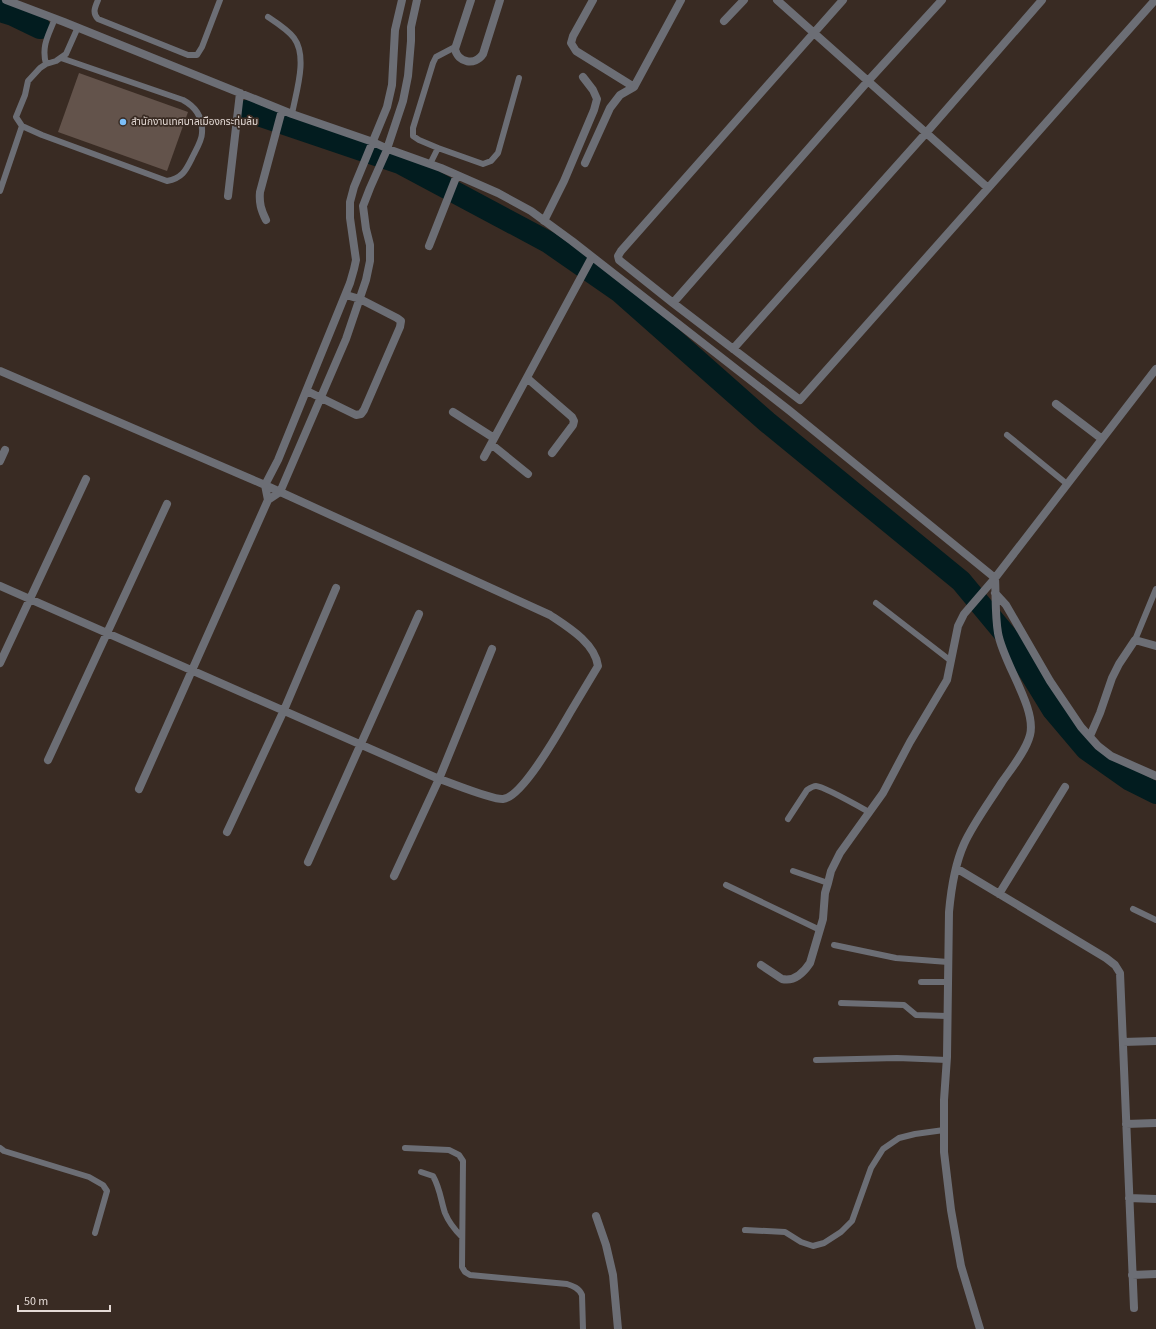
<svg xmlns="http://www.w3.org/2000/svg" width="1156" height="1329" font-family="'Source Sans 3','Noto Sans Thai',sans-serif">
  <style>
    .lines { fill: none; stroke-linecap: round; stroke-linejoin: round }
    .river { stroke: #021c1f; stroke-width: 22 }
    .building { fill: #63534b }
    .lane { stroke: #6c6e75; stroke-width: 6 }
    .street { stroke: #6c6e75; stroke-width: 8 }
    .poi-dot { fill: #7bbef8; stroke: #392b23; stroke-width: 1.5 }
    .labels { text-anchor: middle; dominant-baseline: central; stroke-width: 3.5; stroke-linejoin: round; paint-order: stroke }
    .poi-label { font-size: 10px; fill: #e4dad5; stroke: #392b23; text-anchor: start }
  </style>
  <rect width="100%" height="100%" fill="#392b23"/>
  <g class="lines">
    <path class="river" d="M0,11L13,15L40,28
      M246,111L400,163L548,242L620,292L767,422L961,581L1010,640L1053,710L1086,749L1130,780L1156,793"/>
  </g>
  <path class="building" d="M79,73L188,112L167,171L58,132Z"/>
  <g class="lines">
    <path class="lane" d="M98,0C95,7 92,13 98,19L188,55H197L202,47L220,0
      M268,17C277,23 288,30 294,38C308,57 296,92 292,114
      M55,18C49,35 41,45 46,64L56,61L66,54L78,27
      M46,64L40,68L28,81L25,95L16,117L22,126L42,135L167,181C183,178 186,170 193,156C196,150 202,140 202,133C203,118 196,107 183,100L61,58
      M438,148L419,140L413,136V128L433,63L436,57L455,47
      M430,164L438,148L483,164L491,161L498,153L519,78
      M0,191L22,126
      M1007,435L1067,484
      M876,603L951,661
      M1135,640L1156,589
      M788,819L807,790C810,788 813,786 816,786C823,786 860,807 869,812
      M793,871L828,883
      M726,885L820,930
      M1133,909L1156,920
      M834,945L896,958L948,962
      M921,982H948
      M841,1003L904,1005L916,1015L947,1016
      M816,1060L897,1058L947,1060
      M0,1148L4,1151L89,1177L103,1185L107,1191L95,1233
      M405,1148L449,1150L459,1155L463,1161L462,1267L465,1272L470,1275L567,1284C573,1286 579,1288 582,1295L583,1329
      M421,1172L433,1176C440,1188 441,1201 445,1213C449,1223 455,1230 462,1237
      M745,1230L785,1232L801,1242L813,1246L824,1243L841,1232L852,1221L871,1168L883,1149L899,1138L915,1134L944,1130"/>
    <path class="street" d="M6,0L64,22L292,114L373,142L388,149L441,168L498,193L531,211L572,241L790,411L995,578L964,614L958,626L947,680L910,742L883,793L840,853L831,871L828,883L825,893L823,919L810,963C804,972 794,982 782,979L761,965
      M471,0L455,49C458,63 475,66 483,54L500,0
      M593,0L573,36L571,43L576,51L634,87L681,0
      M777,0L988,188
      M843,0L621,251L618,256L619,260L673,303L800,400L1155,0
      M724,21L744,0
      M585,163L610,108L620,95L634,87
      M228,196L240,93
      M266,220C261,210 259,203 260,192L282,110
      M544,221L564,181L594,110L597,99L593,90L583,77
      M429,246L457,175
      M673,303L868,81L942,0
      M733,349L926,133L1042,0
      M0,371L265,485L550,615C568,627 595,643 598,666C589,681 580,696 571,711C561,728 523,797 503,799C492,800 452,783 439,779L0,586
      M527,378L572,417L574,421L573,425L552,453
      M307,391L356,415L361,414L364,410L400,327L401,321L397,318L360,299L346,295
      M1056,404L1102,439
      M453,412L494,438
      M491,444L528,474
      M484,457L592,257
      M0,461L5,450
      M268,500L265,485L278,460L350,283L354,269L356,260L350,218V202L354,187L387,107L392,85L395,30L402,0
      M995,593L1006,605L1050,681L1081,727L1098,746L1111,756L1156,776
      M0,663L86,479
      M1090,736L1100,713L1112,678L1119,664L1135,640L1156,646
      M48,760L167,504
      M139,789L268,500L280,492L346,339L366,280L370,261V245L366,229L363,206L370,188L386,152L403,101L408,76L411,41V27L417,0
      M227,832L284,710L336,588
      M308,862L419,614
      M956,868L1106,958L1115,965L1120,973L1134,1308
      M394,876L439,779L492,649
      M999,894L1065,787
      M1123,1042L1156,1041
      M1126,1124L1156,1123
      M1129,1198L1156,1199
      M596,1216L606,1245L613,1275L618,1329
      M1132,1275L1156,1274
      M980,1329L961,1266L951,1210L944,1152V1100L947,1057L949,912C951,890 955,864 964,844C973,824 990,801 1002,782C1011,769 1026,751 1030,735C1037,708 1003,663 998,633C995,615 996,596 995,578L1156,369"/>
  </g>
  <circle class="poi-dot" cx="123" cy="122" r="4"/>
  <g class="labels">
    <g class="poi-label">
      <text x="131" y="122">สำนักงานเทศบาลเมืองกระทุ่มล้ม</text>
    </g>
  </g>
  <path d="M18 1305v6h92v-6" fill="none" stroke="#e4dad5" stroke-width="2"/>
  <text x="24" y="1305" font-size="12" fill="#e4dad5" stroke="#392b23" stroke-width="3" paint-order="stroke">50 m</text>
</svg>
